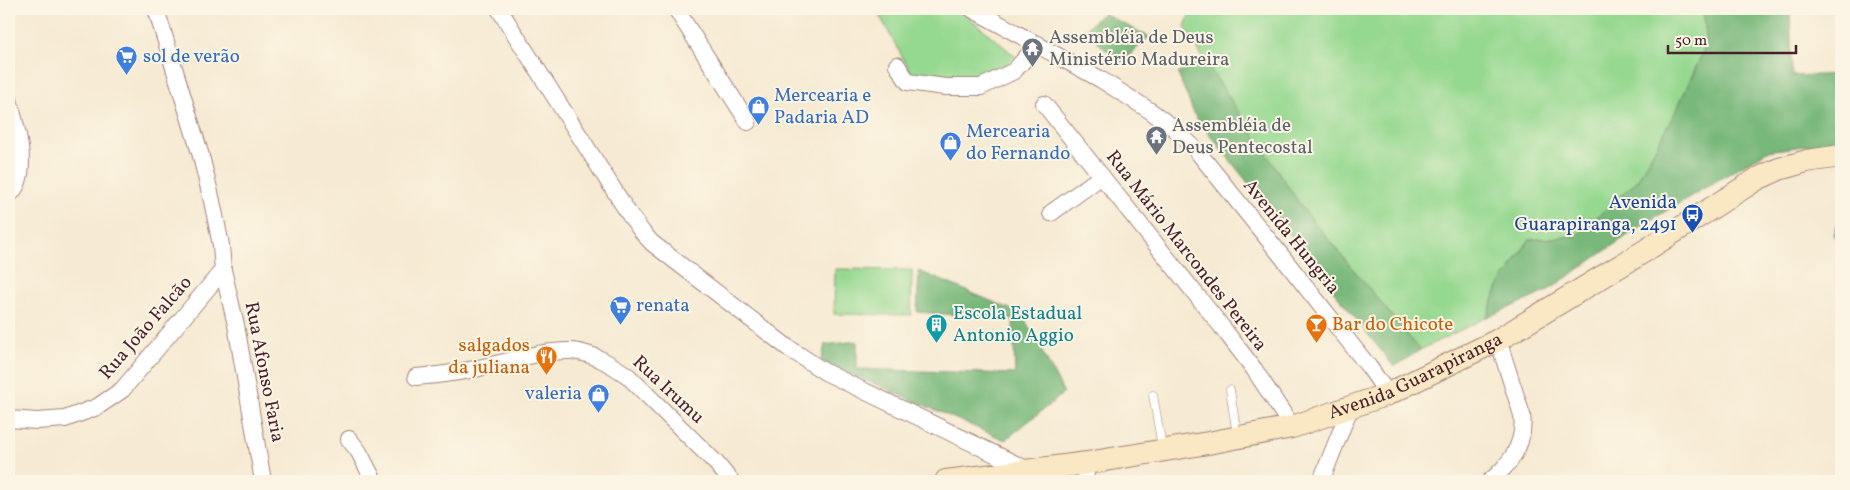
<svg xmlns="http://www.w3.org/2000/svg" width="1850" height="490" font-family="Vollkorn,serif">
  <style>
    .green { fill: #95d88f; stroke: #707c5d }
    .forest { fill: #78b87a; stroke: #616c52 }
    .water { fill: #49b5c7; stroke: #4a6a79 }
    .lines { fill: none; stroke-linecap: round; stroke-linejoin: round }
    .lane-casing { stroke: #a0847e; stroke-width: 9 }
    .street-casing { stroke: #a0847e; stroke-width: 18 }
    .secondary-casing { stroke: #a0847e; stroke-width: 24 }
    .lane { stroke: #fff; stroke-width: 8 }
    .street { stroke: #fff; stroke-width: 16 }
    .secondary { stroke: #fae7c3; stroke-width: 22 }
    .labels { text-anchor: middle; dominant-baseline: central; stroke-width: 4; stroke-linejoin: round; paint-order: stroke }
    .worship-label { font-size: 19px; fill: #5b616d; stroke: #fcf5e5; text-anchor: start }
    .shop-label { font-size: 19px; fill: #366cbe; stroke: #fcf5e5; text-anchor: start }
    .transit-label { font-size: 19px; fill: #164399; stroke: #fcf5e5; text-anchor: end }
    .street-label { font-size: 19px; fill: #4a1f2b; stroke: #fcf5e5 }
    .culture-label { font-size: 19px; fill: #0d838f; stroke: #fcf5e5; text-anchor: start }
    .food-label { font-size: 19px; fill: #c56008; stroke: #fcf5e5; text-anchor: start }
  </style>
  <rect width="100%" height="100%" fill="#fcf5e5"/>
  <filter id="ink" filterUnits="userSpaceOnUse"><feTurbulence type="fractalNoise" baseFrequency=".02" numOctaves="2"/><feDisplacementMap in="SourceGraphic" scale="10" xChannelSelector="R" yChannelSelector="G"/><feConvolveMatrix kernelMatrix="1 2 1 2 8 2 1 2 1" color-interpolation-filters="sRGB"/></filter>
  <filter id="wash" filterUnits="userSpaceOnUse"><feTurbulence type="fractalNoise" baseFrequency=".0096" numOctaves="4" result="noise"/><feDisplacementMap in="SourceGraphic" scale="20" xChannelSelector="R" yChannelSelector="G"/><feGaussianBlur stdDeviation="1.12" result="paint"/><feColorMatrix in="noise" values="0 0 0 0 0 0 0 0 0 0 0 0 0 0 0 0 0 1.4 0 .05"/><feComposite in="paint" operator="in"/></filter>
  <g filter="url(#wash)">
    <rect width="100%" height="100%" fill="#f6ead2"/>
    <path class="green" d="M876,9H959L1015,56C983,90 953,83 911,73Z
      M1191,9H1703L1707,43L1677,109L1637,181L1576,236L1529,240L1498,287L1487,317L1420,350L1303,209L1214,77L1185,27Z
      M835,269L912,270L911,315L834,314Z"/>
    <path class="forest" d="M1703,9H1790L1792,76L1841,74V141L1767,151L1644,224L1544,293L1487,317L1498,287L1529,240L1576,236L1637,181L1677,109L1707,43Z
      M1103,13L1149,37L1121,63L1084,30Z
      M1203,58L1303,209L1420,350L1394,367L1195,116L1178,74Z
      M919,271L1022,314L1064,393L1005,440L821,361L825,345L857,341V369L1015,374L1013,319L917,312Z"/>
    <path class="water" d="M1841,214V242L1837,241L1834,235Z"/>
  </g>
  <g filter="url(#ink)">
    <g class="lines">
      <defs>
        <path id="lane" d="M1230,390L1237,435
          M1153,395L1162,447"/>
        <path id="street" d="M156,9L201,156L212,201L221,245L223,270L236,325L263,481
          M499,9L629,214L643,233L652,243L787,347L825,372L1030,471
          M676,9L748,122
          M972,9L1100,79L1149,110L1175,129L1197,151L1280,254L1369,367L1388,394
          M897,65L908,82L945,87H981L1014,71L1038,44
          M9,100C16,125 32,175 9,195
          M1044,104L1222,327L1254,369L1292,427
          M1051,213L1102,176
          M416,377C444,375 465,372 492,365C519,359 545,350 572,351C593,353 611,364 628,376L716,463L731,481
          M9,419L37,421L65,419L97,407L122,390L223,270
          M349,439L359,452L374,481
          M1085,481L1087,463
          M1321,481L1350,408
          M1490,481C1511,464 1526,443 1522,415L1498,340"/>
        <g id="secondary">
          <path id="s1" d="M946,481L1087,463L1208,443L1292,427L1388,394L1498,340L1643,252L1757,179L1779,169L1807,161L1841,156"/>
        </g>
      </defs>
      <use href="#lane" class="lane-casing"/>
      <use href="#street" class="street-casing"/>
      <use href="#secondary" class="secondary-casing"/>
      <use href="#lane" class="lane"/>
      <use href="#street" class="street"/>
      <use href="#secondary" class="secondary"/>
    </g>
  </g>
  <defs>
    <symbol id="temple-pin" viewBox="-11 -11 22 30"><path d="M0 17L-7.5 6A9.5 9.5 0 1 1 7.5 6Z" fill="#6b7280" stroke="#fcf5e5"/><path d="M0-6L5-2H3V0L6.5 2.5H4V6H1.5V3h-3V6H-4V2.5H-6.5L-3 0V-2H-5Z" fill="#fff"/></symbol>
    <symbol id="supermarket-pin" viewBox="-11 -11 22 30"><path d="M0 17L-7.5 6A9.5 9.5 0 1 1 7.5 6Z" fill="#3f7fe0" stroke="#fcf5e5"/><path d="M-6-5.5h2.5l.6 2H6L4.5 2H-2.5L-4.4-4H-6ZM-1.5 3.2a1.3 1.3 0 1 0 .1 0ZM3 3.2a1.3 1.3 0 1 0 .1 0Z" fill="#fff"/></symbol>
    <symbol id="shop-pin" viewBox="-11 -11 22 30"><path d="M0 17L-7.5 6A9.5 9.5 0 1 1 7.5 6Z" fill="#3f7fe0" stroke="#fcf5e5"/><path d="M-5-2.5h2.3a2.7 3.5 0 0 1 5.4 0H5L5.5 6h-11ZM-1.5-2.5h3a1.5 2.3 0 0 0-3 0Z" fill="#fff"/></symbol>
    <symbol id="bus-pin" viewBox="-11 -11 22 30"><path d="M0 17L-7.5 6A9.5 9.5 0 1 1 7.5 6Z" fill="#1a4fb4" stroke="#fcf5e5"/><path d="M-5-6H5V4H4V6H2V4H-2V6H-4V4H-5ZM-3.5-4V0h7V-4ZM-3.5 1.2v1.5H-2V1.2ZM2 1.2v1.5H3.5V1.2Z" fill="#fff"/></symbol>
    <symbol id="building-pin" viewBox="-11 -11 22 30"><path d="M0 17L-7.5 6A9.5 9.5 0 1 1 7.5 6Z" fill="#0f9aa8" stroke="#fcf5e5"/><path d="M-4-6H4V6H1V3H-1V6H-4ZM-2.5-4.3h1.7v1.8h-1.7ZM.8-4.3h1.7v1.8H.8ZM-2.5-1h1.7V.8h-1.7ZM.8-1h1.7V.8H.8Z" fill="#fff"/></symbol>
    <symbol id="bar-pin" viewBox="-11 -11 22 30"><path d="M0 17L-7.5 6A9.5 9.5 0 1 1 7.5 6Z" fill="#e8710a" stroke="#fcf5e5"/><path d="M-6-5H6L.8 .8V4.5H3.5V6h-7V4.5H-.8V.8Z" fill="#fff"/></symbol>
    <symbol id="restaurant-pin" viewBox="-11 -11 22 30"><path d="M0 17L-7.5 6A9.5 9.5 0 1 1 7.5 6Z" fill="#e8710a" stroke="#fcf5e5"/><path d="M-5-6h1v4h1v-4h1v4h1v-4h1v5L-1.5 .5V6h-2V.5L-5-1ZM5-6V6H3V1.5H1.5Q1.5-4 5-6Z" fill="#fff"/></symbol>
  </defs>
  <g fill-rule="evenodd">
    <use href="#temple-pin" x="1020" y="36" width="25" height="34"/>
    <use href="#supermarket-pin" x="114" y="44" width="25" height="34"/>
    <use href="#shop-pin" x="746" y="94" width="25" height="34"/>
    <use href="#temple-pin" x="1144" y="124" width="25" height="34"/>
    <use href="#shop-pin" x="938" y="130" width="25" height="34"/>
    <use href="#bus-pin" x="1680" y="202" width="25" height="34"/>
    <use href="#supermarket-pin" x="608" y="294" width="25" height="34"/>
    <use href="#building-pin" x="924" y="312" width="25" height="34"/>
    <use href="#bar-pin" x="1304" y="312" width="25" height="34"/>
    <use href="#restaurant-pin" x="534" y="344" width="25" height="34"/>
    <use href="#shop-pin" x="586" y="382" width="25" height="34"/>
  </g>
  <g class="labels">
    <g class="worship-label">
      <text x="1049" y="38">Assembléia de Deus<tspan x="1049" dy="22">Ministério Madureira</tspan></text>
      <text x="1172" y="126">Assembléia de<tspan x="1172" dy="22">Deus Pentecostal</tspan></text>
    </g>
    <g class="shop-label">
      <text x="143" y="57">sol de verão</text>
      <text x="774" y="96">Mercearia e<tspan x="774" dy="22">Padaria AD</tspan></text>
      <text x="966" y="132">Mercearia<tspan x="966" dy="22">do Fernando</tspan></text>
      <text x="636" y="306">renata</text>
      <text x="582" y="394" text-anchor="end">valeria</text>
    </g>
    <g class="transit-label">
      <text x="1677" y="203">Avenida<tspan x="1677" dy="22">Guarapiranga, 2491</tspan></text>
    </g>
    <g class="street-label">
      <text transform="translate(1291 237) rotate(51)">Avenida Hungria</text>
      <text transform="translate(1186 251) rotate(52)">Rua Mário Marcondes Pereira</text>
      <text transform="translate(146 328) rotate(-49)">Rua João Falcão</text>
      <text transform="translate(264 372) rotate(79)">Rua Afonso Faria</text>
      <text stroke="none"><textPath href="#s1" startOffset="484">Avenida Guarapiranga</textPath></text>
      <text transform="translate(668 390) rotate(43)">Rua Irumu</text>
    </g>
    <g class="culture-label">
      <text x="953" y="314">Escola Estadual<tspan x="953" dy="22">Antonio Aggio</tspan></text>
    </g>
    <g class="food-label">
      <text x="1332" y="325">Bar do Chicote</text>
      <text x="530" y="346" text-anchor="end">salgados<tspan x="530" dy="22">da juliana</tspan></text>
    </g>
  </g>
  <rect width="1850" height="490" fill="none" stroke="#fcf5e5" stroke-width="30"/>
  <path d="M1668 45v8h128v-8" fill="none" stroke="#4a1f2b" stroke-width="2.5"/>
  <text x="1675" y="45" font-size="15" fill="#4a1f2b" stroke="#fcf5e5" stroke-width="4" paint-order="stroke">50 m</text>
</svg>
